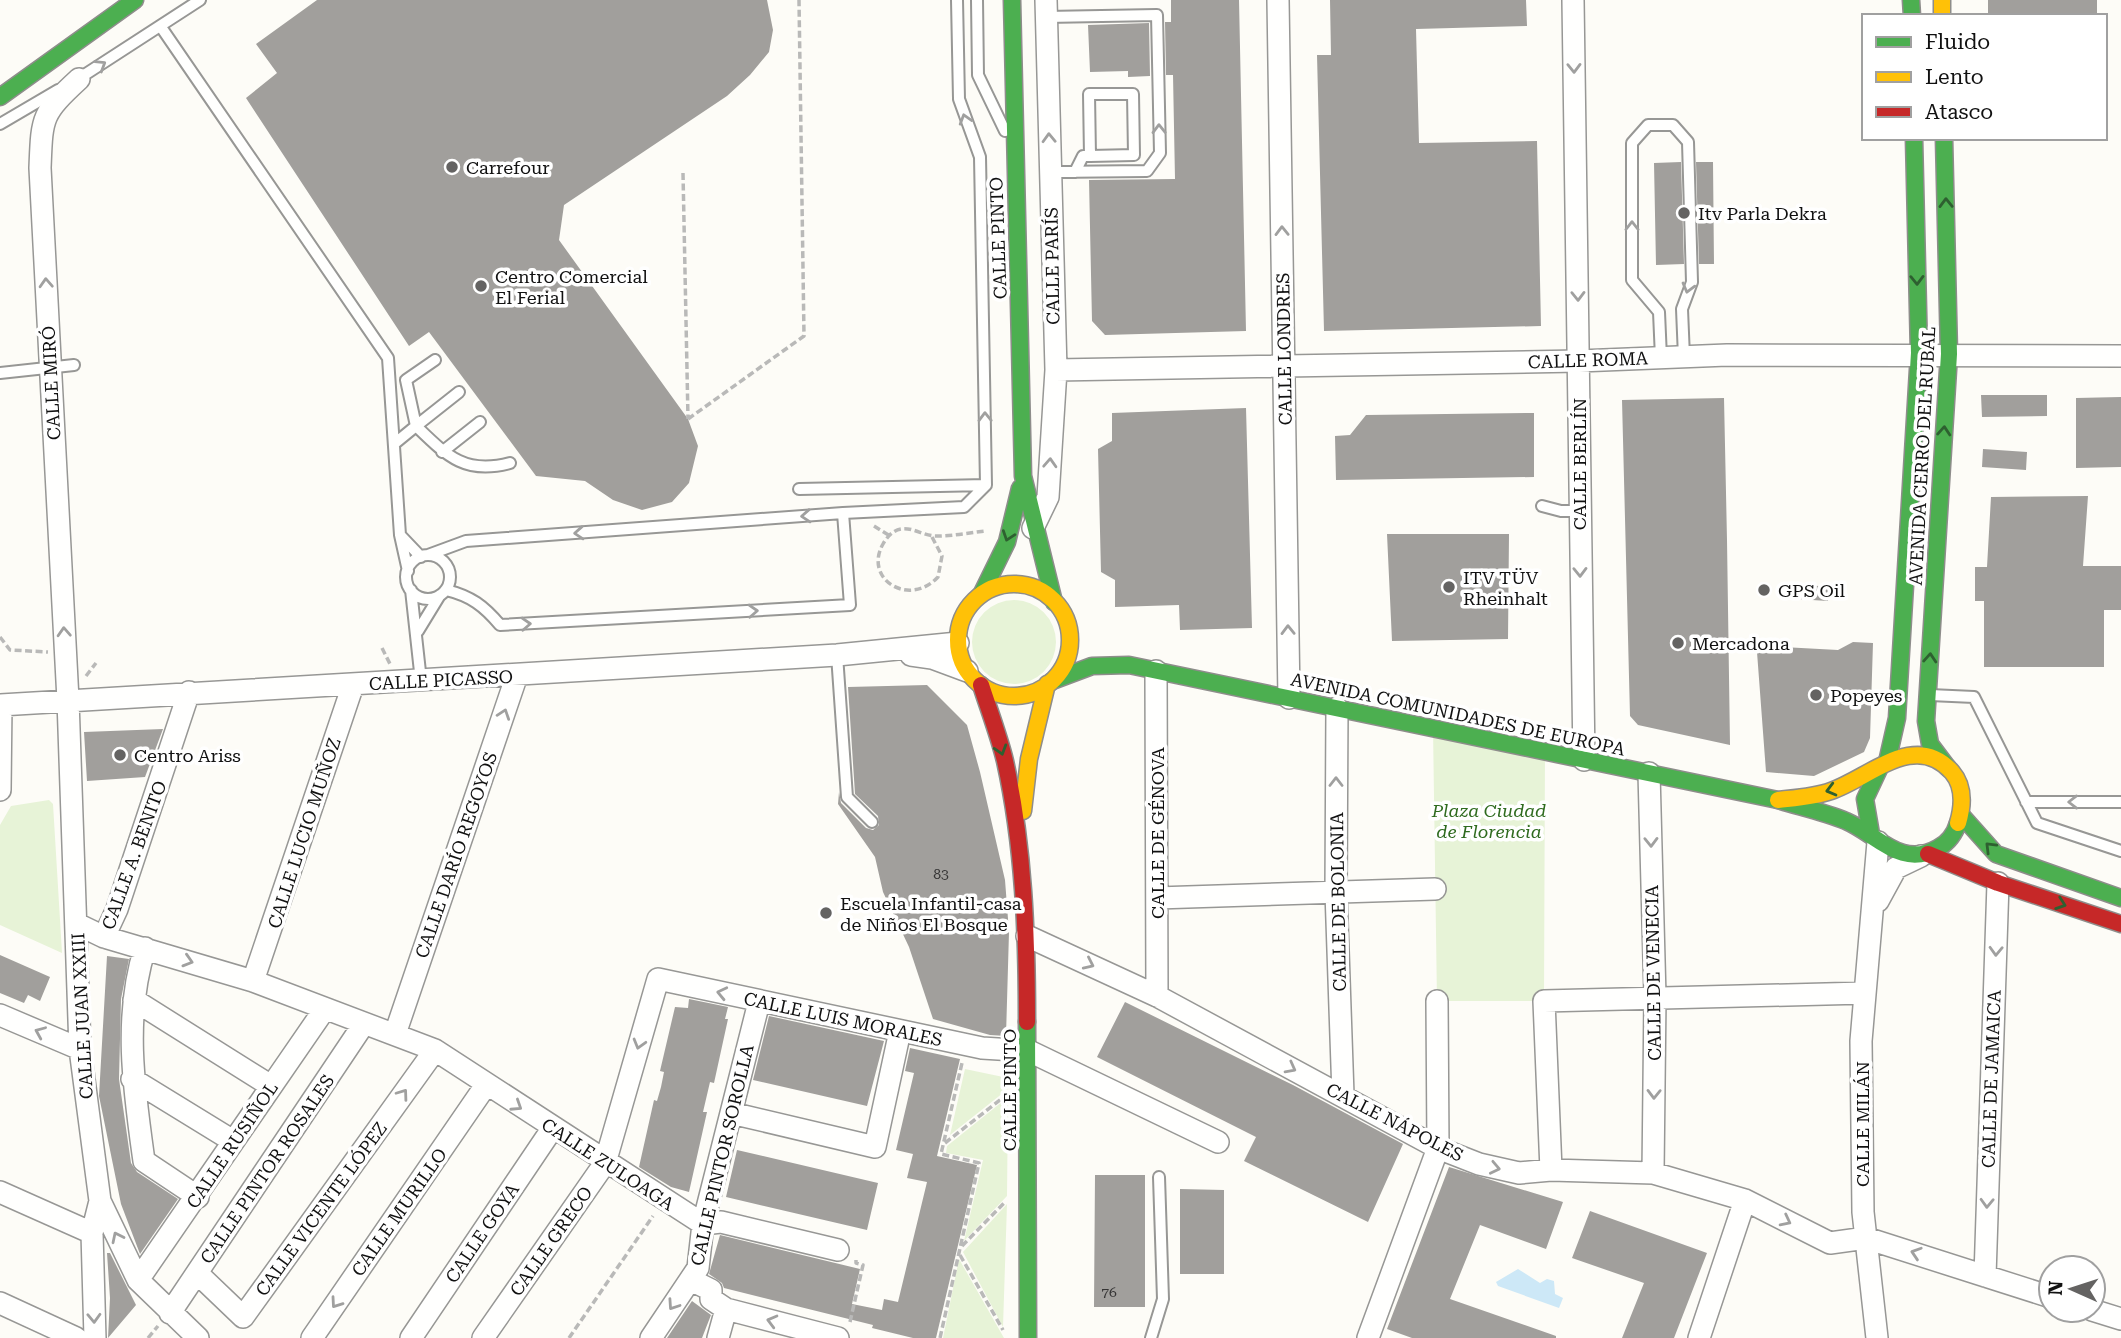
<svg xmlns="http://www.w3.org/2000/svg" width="2121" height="1338" font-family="'Roboto Serif',serif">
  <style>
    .green { fill: #e7f3d7 }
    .water { fill: #cde8f7 }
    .building { fill: #a19f9c }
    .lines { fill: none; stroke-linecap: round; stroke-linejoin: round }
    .lane-casing { stroke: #979795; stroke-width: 14 }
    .street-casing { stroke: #979795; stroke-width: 24 }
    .fast-casing { stroke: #8e8d8b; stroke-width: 19 }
    .slow-casing { stroke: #8e8d8b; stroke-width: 19 }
    .jam-casing { stroke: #8e8d8b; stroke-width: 19 }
    .path { stroke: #b9b9b8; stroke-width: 3.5; stroke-dasharray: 7 3.5; stroke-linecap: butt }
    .lane { stroke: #fffffe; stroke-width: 10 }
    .street { stroke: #fffffe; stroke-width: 21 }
    .fast { stroke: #4caf50; stroke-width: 16 }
    .slow { stroke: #ffc107; stroke-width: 16 }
    .jam { stroke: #c62828; stroke-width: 16 }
    .oneway { stroke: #a0a09f }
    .oneway2 { stroke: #2e6030 }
    .poi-dot { fill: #646362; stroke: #fff; stroke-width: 2.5 }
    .labels { text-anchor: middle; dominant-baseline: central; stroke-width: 7; stroke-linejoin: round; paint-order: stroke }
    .number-label { font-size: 14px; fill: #353434 }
    .poi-label { font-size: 18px; fill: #111; stroke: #fff; text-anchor: start }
    .street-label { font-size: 18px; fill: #111; stroke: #fff }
    .park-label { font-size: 18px; font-style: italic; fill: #2f6b1f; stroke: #fff }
  </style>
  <rect width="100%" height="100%" fill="#fdfcf7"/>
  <path class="green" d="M972 642a42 42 0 1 1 84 0a42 42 0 1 1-84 0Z
    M1433,728L1545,752L1544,1001H1437Z
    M49,800L53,804L62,953L0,925V825L11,806Z
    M965,1069L1008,1078V1089L950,1135Z
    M1008,1097L1007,1196L964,1241L983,1160L946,1153L947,1146Z
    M1007,1204L1003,1327L963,1252Z
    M959,1259L1004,1338H943Z"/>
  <path class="water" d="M1518,1269L1540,1283L1547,1279L1554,1281L1555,1294L1563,1298L1559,1308L1498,1286L1496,1282Z"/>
  <path class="building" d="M317,0H767L773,30L769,52L750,75L727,96L564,205L559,240L688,419L698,446L689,483L672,502L642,510L613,500L585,481L536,476L429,332L409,346L246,98L277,73L256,44Z
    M1171,0H1239L1246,331L1105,335L1092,321L1089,180L1175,179L1173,75H1166L1165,22H1171Z
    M1330,0H1526L1527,26L1416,29L1419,143L1537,141L1541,326L1324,331L1317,55H1331Z
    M1988,0H2097V16H1988Z
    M1149,23L1150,76L1128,77V71L1090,72L1088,25Z
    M1681,162L1684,264L1656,265L1654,163Z
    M1696,162H1713L1714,264H1699Z
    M1981,395H2047V416L1982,417Z
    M2121,397V467L2076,468V398Z
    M1724,398L1727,540L1730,745L1638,725L1630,716L1622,400Z
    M1246,408L1252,628L1180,630L1179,605L1115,607V580L1101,572L1098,449L1112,441V413Z
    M1534,413V477L1336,480L1335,436L1350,435L1366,415Z
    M1983,449L2027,452L2026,470L1982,467Z
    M2088,496L2083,566H2121V610H2104V667H1984V601H1975V567H1987L1991,497Z
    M1387,534H1509L1508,639L1392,641Z
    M1798,584L1829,587L1828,601L1796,599Z
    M1853,642L1873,643L1870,738L1864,752L1814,776L1766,772L1757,652L1764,646L1838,650Z
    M927,685L967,725L980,772L1005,880L1009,932L1006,1036L990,1035L933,1019L909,947L883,892L875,857L838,804L839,792L841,803L866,828L873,830L879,825L878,816L855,794L848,687Z
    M163,729L145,777L87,781L84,732Z
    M0,955L50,977L40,1001L28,995L24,1003L0,993Z
    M107,956L129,959L121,999L119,1079L131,1163L137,1172L178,1199L140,1254L121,1204L99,1096Z
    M689,999L728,1007L725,1019H728L714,1083L710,1082L703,1112H707L689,1192L671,1187L639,1167L654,1100L657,1101L661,1087L664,1072L660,1071L675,1007L688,1008Z
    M1125,1002L1293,1085L1403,1144L1368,1222L1244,1161L1256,1137L1097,1057Z
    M769,1016L884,1041L867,1106L753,1080Z
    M910,1048L960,1059L937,1156L977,1165L936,1338H913L872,1328L873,1325L724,1288L722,1283L709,1274L720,1235L860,1269L852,1304L882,1310L884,1299L898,1302L927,1182L907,1178L913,1154L896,1150L914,1073L905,1071Z
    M737,1150L878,1183L867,1230L726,1197Z
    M1449,1167L1563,1202L1546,1249L1480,1225L1450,1299L1556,1336V1338H1412L1387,1329Z
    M1095,1175H1145V1307H1094Z
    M1180,1189L1224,1190V1274H1180Z
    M1590,1211L1707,1253L1674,1338H1622L1644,1283L1572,1258Z
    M107,1253H110L136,1305L108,1338L110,1298Z
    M692,1301L711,1315L702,1338H667Z"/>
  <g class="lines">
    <defs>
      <path id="lane" d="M977,0L978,75L1005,131
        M1046,17L1157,15L1160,153L1147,171L1050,172
        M161,27L388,358L400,535L408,571
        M75,81L200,0
        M0,124L58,90
        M1075,172L1083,156H1090L1134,155L1133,94H1089L1090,156
        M1661,358L1659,312L1632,280V143L1648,125H1673L1688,142L1692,282L1682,309L1684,357
        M435,360L406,380L416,426L459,392
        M0,373L74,365
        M394,444L416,426C447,456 465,475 510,463
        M442,452L480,422
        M799,489L986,485
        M1542,506L1561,511H1578
        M843,513L964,507L986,485L980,157L959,99L957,0
        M400,535L421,557
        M428,555L466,541L843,513L850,605L500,625C484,606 471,596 446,590
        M406 577a22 22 0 1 1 44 0a22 22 0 1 1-44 0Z
        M411,590L421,681
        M418,631L440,595
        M837,655L847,797L872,822
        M1930,695L1974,697L2037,823L2121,851
        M2026,802H2121
        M1151,1338L1163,1299L1159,1177"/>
      <path id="street" d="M1278,0L1289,698
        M1573,0L1584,760
        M79,79C41,114 42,117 40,168L68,700L80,1049L100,1201L138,1280L198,1338
        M1056,370L1579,361L1727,355L2121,356
        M1033,528L1048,497L1056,370L1046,0
        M911,655L932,658L967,671
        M1156,671L1157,996
        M0,705L837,655L958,643
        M1337,708L1336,892L1343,1095
        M1649,773L1655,997L1653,1173
        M0,790L1,705
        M1157,898L1435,889
        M1878,901L1896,868L1921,856
        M77,924L104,937L253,981L435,1050L703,1224L721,1222L838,1250
        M1027,936L1157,996L1438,1148L1479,1164L1519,1173L1551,1170L1653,1173L1745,1200L1830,1243L1866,1238L2051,1297
        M104,937L117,909L189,692
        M145,948C123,1017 134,1090 144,1161L198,1197
        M253,981L353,685
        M134,1000L271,1086
        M0,1015L80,1049
        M395,1034L517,675
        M132,1079L233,1141
        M731,1113L875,1147L900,1031
        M1551,1170L1544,1001L1864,993
        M0,1192L92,1233
        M197,1273L243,1317L435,1050
        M1985,1276L1998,883
        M138,1280L324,1010
        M691,1280L711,1290V1299L726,1309
        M0,1303L76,1338
        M2092,1310L2121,1319
        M170,1313L363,1025
        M95,1338L92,1233L100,1201
        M312,1338L486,1085
        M411,1338L552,1129
        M483,1338L605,1163L658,979L982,1048L1029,1051L1218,1142
        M651,1338L698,1268L703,1224L759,1002
        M718,1338L726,1309L838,1338
        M1368,1338L1438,1148L1437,1001
        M1699,1338L1745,1200
        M1877,1338L1863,1212L1861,1041L1878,842"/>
      <path id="fast" d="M1012,0L1023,476L1054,602
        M1911,0L1912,16
        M0,97L135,0
        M1944,138L1949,354L1926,721L1930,744L1948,768
        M982,593L1007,542L1020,488
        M1052,681L1092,666L1129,665L1778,800C1801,807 1824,812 1846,821C1878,835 1901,869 1938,848C1948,843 1955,833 1958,823
        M1887,762L1897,718L1919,353L1914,138
        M1963,817L1996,854L2121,898
        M1871,834L1865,799L1880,767
        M1027,1022L1028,1338"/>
      <path id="slow" d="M1942,0V16
        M958 640a56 56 0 1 1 112 0a56 56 0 1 1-112 0Z
        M1778,800C1796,798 1814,797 1831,791C1869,778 1915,730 1952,772C1964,786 1963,806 1958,823
        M1023,811L1029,759L1047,684"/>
      <path id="jam" d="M981,685C989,710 999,736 1005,761C1024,847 1027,935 1027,1022
        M1928,854L1998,883L2121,924"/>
    </defs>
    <use href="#lane" class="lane-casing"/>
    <use href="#street" class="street-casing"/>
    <use href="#fast" class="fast-casing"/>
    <use href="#slow" class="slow-casing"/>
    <use href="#jam" class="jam-casing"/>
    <path class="path" d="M683,173L688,419
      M688,419L804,336L799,0
      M874,526L890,536
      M932,537L942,556L938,577C909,608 863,579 883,544C900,515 918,536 936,536C952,536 969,533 985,531
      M0,637L10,650L48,652
      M382,648L390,664
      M86,676L96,663
      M945,1143L1005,1096
      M962,1246L1005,1202
      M960,1255L1003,1330
      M850,1322L863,1265L856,1263V1260
      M148,1338L158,1326
      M569,1338L653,1216
      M940,1338L979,1163L941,1154L962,1063"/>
    <use href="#lane" class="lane"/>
    <use href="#street" class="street"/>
    <use href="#fast" class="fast"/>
    <use href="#slow" class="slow"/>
    <use href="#jam" class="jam"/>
  </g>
  <defs><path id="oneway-chevron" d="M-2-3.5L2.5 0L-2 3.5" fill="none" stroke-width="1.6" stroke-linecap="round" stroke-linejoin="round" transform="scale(1.75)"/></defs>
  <g class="oneway">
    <use href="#oneway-chevron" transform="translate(101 65) rotate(-32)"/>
    <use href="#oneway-chevron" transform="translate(1574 68) rotate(89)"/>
    <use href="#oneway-chevron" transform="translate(965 119) rotate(-107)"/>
    <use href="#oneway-chevron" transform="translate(1159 129) rotate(-91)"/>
    <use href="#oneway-chevron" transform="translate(1049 138) rotate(-92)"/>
    <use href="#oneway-chevron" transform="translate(1632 226) rotate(-90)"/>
    <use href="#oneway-chevron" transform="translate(1282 231) rotate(-91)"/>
    <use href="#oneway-chevron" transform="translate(46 283) rotate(-93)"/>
    <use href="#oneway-chevron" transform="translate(1688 288) rotate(105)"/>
    <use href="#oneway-chevron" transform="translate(1578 296) rotate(89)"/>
    <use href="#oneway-chevron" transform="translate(985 417) rotate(-91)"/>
    <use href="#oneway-chevron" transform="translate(1050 463) rotate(-87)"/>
    <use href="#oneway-chevron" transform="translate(806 516) rotate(176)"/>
    <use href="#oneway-chevron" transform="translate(579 533) rotate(176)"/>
    <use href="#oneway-chevron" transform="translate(1580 572) rotate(89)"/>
    <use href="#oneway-chevron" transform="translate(753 611) rotate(-3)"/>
    <use href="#oneway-chevron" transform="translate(526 624) rotate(-3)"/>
    <use href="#oneway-chevron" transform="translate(1288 630) rotate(-91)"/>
    <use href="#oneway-chevron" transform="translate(64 632) rotate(-93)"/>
    <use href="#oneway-chevron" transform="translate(504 714) rotate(-71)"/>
    <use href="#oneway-chevron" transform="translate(1336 782) rotate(-90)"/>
    <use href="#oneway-chevron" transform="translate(2073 802) rotate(180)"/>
    <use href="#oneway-chevron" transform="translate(1651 842) rotate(89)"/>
    <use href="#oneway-chevron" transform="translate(1996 951) rotate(92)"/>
    <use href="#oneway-chevron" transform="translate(188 961) rotate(17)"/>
    <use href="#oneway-chevron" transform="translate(1089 964) rotate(25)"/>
    <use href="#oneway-chevron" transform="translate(722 993) rotate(-167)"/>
    <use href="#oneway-chevron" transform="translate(40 1032) rotate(-157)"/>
    <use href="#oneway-chevron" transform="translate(639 1044) rotate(106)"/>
    <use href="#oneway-chevron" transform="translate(1291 1068) rotate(28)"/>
    <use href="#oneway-chevron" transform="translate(403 1094) rotate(-54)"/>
    <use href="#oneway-chevron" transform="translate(1654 1094) rotate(91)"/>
    <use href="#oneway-chevron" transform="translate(517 1106) rotate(33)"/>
    <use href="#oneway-chevron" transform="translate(1495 1168) rotate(12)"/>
    <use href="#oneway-chevron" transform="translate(1987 1203) rotate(92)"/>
    <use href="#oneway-chevron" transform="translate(1786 1221) rotate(27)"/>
    <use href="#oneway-chevron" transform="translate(117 1237) rotate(-116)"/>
    <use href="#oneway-chevron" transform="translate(1916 1253) rotate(-162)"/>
    <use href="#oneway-chevron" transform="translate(336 1303) rotate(125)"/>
    <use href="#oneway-chevron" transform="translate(673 1305) rotate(124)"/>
    <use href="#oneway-chevron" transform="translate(94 1318) rotate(88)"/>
    <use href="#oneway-chevron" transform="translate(772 1321) rotate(-165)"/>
  </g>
  <g class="oneway2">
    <use href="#oneway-chevron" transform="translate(1946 203) rotate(-91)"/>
    <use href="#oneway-chevron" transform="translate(1917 280) rotate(89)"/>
    <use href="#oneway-chevron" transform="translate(1944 431) rotate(-86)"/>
    <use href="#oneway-chevron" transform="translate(1008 536) rotate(109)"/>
    <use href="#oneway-chevron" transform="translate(1930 658) rotate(-86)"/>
    <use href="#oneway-chevron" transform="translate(1001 750) rotate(73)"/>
    <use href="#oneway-chevron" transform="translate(1831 790) rotate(165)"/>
    <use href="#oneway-chevron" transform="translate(1990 847) rotate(-135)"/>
    <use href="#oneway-chevron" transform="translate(2061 904) rotate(19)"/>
  </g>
  <g class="poi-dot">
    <circle cx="452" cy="167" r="7"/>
    <circle cx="1684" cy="213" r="7"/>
    <circle cx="481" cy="286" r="7"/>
    <circle cx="1449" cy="587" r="7"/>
    <circle cx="1764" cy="590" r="7"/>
    <circle cx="1678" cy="643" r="7"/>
    <circle cx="1816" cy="695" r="7"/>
    <circle cx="120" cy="755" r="7"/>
    <circle cx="826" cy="913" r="7"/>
  </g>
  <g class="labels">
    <g class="number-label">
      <text x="941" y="874">83</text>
      <text x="1109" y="1292">76</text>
    </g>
    <g class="poi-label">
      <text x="466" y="167">Carrefour</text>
      <text x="1698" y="213">Itv Parla Dekra</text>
      <text x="495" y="276">Centro Comercial<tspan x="495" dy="21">El Ferial</tspan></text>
      <text x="1463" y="577">ITV TÜV<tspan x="1463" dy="21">Rheinhalt</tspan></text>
      <text x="1778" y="590">GPS Oil</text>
      <text x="1692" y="643">Mercadona</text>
      <text x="1830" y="695">Popeyes</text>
      <text x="134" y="755">Centro Ariss</text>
      <text x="840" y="903">Escuela Infantil-casa<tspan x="840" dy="21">de Niños El Bosque</tspan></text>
    </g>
    <g class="street-label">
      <text transform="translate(998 238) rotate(-92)">CALLE PINTO</text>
      <text transform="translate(1052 266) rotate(-91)">CALLE PARÍS</text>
      <text transform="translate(1284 349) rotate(-91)">CALLE LONDRES</text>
      <text transform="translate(1588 360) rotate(-2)">CALLE ROMA</text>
      <text transform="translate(51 383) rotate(-93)">CALLE MIRÓ</text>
      <text transform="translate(1922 456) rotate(-87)">AVENIDA CERRO DEL RUBAL</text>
      <text transform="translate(1579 464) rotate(-90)">CALLE BERLÍN</text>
      <text transform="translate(441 680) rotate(-3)">CALLE PICASSO</text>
      <text transform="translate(1458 714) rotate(12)">AVENIDA COMUNIDADES DE EUROPA</text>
      <text transform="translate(304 833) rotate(-72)">CALLE LUCIO MUÑOZ</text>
      <text transform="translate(1157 833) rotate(-90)">CALLE DE GÉNOVA</text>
      <text transform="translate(134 855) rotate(-70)">CALLE A. BENITO</text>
      <text transform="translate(456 855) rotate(-71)">CALLE DARÍO REGOYOS</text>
      <text transform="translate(1338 902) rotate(-91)">CALLE DE BOLONIA</text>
      <text transform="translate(1653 973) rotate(-91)">CALLE DE VENECIA</text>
      <text transform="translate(82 1016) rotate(-93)">CALLE JUAN XXIII</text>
      <text transform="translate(843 1019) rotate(12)">CALLE LUIS MORALES</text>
      <text transform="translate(1991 1079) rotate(-88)">CALLE DE JAMAICA</text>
      <text transform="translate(1009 1090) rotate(-90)">CALLE PINTO</text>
      <text transform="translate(1395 1122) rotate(27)">CALLE NÁPOLES</text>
      <text transform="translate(1862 1124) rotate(-90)">CALLE MILÁN</text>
      <text transform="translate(232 1145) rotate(-56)">CALLE RUSIÑOL</text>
      <text transform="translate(722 1155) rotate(-77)">CALLE PINTOR SOROLLA</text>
      <text transform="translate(608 1164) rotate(33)">CALLE ZULOAGA</text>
      <text transform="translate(267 1169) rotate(-56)">CALLE PINTOR ROSALES</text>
      <text transform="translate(321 1209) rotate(-54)">CALLE VICENTE LÓPEZ</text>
      <text transform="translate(399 1212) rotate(-55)">CALLE MURILLO</text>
      <text transform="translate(482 1233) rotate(-56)">CALLE GOYA</text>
      <text transform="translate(551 1241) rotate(-55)">CALLE GRECO</text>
    </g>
    <g class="park-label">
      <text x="1489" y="810">Plaza Ciudad<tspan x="1489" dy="21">de Florencia</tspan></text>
    </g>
  </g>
  <rect x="1862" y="14" width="245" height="126" fill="#ffffff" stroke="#a0a0a0" stroke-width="2"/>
  <rect x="1876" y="37" width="35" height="10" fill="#4caf50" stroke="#a0a0a0" stroke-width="2"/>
  <text x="1925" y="49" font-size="21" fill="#111111">Fluido</text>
  <rect x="1876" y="72" width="35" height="10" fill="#ffc107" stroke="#a0a0a0" stroke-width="2"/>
  <text x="1925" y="84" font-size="21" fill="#111111">Lento</text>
  <rect x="1876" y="107" width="35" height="10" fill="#c62828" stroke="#a0a0a0" stroke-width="2"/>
  <text x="1925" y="119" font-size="21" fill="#111111">Atasco</text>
  <g transform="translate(2072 1289) rotate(273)"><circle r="33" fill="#ffffff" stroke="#a0a0a0" stroke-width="2"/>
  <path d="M0-5L12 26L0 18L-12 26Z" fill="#646362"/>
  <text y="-10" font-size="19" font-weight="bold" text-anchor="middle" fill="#111111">N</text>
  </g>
</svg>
